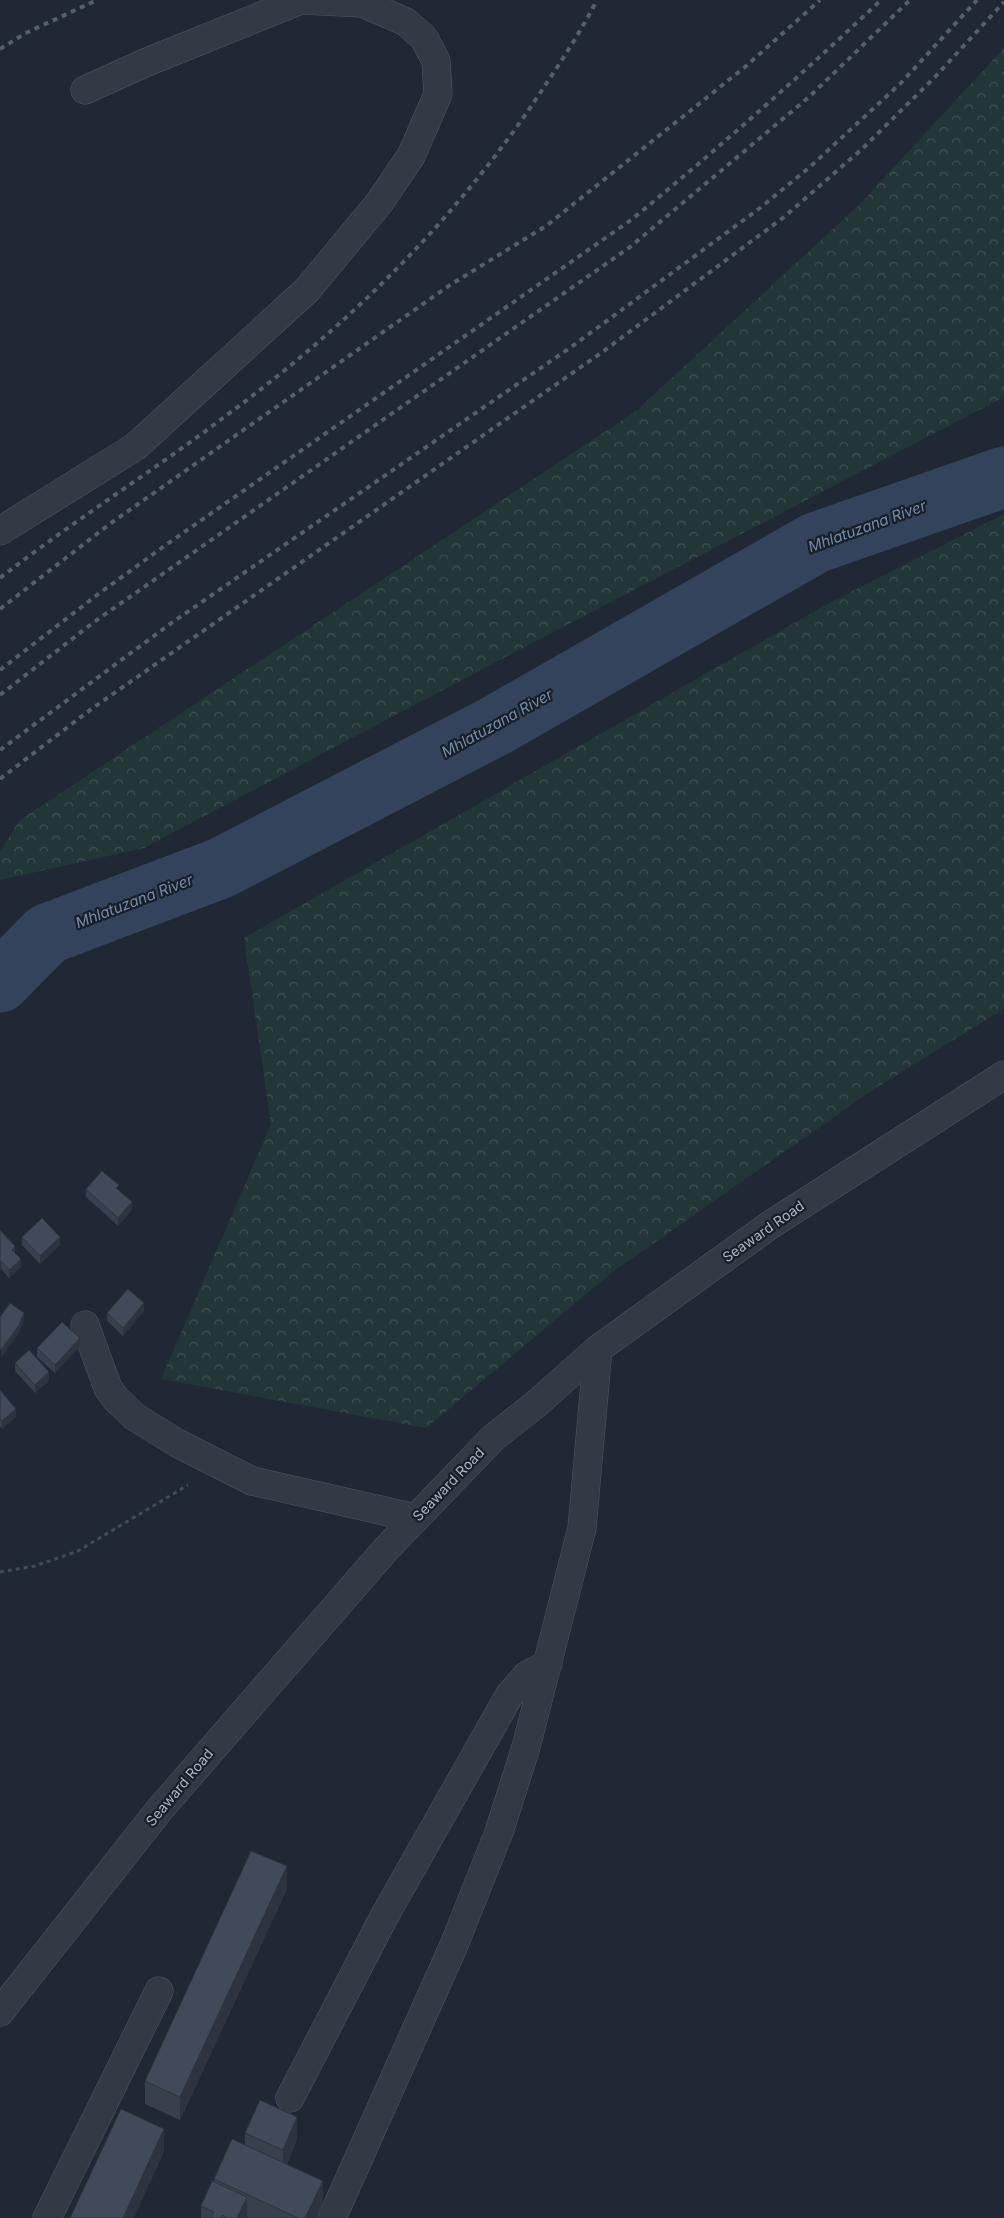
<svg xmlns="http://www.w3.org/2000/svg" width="1004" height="2218" font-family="Inter,sans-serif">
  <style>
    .forest { fill: url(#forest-crowns) }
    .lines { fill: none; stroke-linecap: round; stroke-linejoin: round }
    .river { stroke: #33435c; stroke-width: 61 }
    .minor-casing { stroke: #505764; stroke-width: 29 }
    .path { stroke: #3f5053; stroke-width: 3; stroke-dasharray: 4 4; stroke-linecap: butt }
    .minor { stroke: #333a45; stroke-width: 28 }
    .rail { stroke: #555e6d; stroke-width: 4; stroke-dasharray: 5 5; stroke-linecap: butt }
    .wall { fill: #38404d }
    .shaded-wall { fill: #2e343f }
    .building { fill: #414a5a; stroke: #2e343f }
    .labels { text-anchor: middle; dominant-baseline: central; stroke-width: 4.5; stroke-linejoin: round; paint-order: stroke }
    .street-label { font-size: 14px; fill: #adb4c3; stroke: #191f2a }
    .water-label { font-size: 15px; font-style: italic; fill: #758baa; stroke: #191f2a }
  </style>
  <defs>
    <pattern id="forest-crowns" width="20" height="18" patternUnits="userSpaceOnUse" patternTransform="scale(1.25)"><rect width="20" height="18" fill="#223537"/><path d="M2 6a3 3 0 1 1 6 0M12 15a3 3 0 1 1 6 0" fill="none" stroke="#3f5052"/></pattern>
  </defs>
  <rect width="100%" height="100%" fill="#202835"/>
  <path class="forest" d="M1004,48V397L479,671L144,848L0,880V851L20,820L636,411L860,204Z
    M1004,514V1009L877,1087L614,1271L426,1428L161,1379L271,1124L244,938L829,603Z"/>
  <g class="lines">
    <path class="river" d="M0,982L47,934L221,868L495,726L815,543L1004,477"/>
    <defs>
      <path id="minor" d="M0,531L135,447L307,290L379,203L411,156L438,94L436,61L424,38L406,22L362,3L301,0L147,62L85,90
        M85,1325L108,1388L116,1399L135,1417L177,1443L252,1481L415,1518
        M0,2012L160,1809L387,1548L493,1438L536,1404L598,1349L770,1225L1004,1075
        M290,2098L385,1915L509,1696L527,1675L548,1664
        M47,2218L159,1991
        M332,2218L454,1945L499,1832L526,1747L582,1528L598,1349"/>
    </defs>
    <use href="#minor" class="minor-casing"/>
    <path class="path" d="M0,1572L35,1566L78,1551L188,1485"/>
    <use href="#minor" class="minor"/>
    <path class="rail" d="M0,49L26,33L97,0
      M0,578C72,522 150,473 223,418C343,329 442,234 528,111C552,75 577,39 597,0
      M0,609L111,523L225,443L450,285L546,226L745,67L820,0
      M0,670L97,595L163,547L631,220C718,149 800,76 881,0
      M0,695L94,622L630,247L809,97L910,0
      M0,750L170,624L574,345L760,208L811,166L901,83L977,0
      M0,779L90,710L601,353L784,217L862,149L935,77L1004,2"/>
  </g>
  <path class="wall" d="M86,1189L119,1190L132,1210L118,1226L86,1197Z
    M0,1230L15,1254L21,1267L9,1278L1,1269Z
    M22,1237L60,1245L40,1264L22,1245Z
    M144,1311L123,1336L107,1321V1313Z
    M80,1346L55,1373L37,1357V1348Z
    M15,1363L49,1380L35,1393L15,1371Z
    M0,1390L16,1417L2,1429L0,1426Z
    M287,1889L180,2120L145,2104V2081Z
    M245,2133L297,2139L287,2164L323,2203L316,2218H249L247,2217V2218H201V2206L214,2182V2179L245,2145Z"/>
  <path class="shaded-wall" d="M132,1202V1210L118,1226V1218Z
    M60,1237V1245L40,1264V1256Z
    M15,1246V1255L12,1250Z
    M21,1259V1267L9,1278V1270Z
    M1,1261V1269L0,1270V1262Z
    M144,1303V1311L123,1336V1328Z
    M24,1313V1321L19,1333L1,1358V1350Z
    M80,1338V1346L55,1373V1365Z
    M49,1372V1380L35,1393V1385Z
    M16,1409V1417L2,1429V1421Z
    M287,1866V1889L180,2120V2097Z
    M297,2117V2139L283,2173V2150Z
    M164,2129V2152L134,2218H123Z
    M323,2181V2203L316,2218H305Z
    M247,2197V2218H237Z"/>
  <path class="building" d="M102,1171L119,1185L116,1188L132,1202L118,1218L86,1189Z
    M42,1218L60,1237L40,1256L22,1237Z
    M0,1230L15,1246L12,1250L21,1259L9,1270L1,1261L0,1262Z
    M128,1289L144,1303L123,1328L107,1313Z
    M10,1303L24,1313L19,1325L1,1350L0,1349V1317Z
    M62,1322L80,1338L55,1365L37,1348Z
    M29,1350L49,1372L35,1385L15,1363Z
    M0,1390L16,1409L2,1421L0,1418Z
    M251,1851L287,1866L180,2097L145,2081Z
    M260,2100L297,2117L283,2150L245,2133Z
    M121,2109L164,2129L123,2218H70Z
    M232,2139L323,2181L305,2218H298L214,2179Z
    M212,2181L247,2197L237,2218H228L222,2215L221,2218H211L214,2212L201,2206Z"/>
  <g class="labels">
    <g class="street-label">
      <text transform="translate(763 1231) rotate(-35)">Seaward Road</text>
      <text transform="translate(448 1484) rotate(-46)">Seaward Road</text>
      <text transform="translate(179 1787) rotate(-50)">Seaward Road</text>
    </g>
    <g class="water-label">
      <text transform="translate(867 526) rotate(-20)">Mhlatuzana River</text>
      <text transform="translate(497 723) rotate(-29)">Mhlatuzana River</text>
      <text transform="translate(134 901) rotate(-21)">Mhlatuzana River</text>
    </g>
  </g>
</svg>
